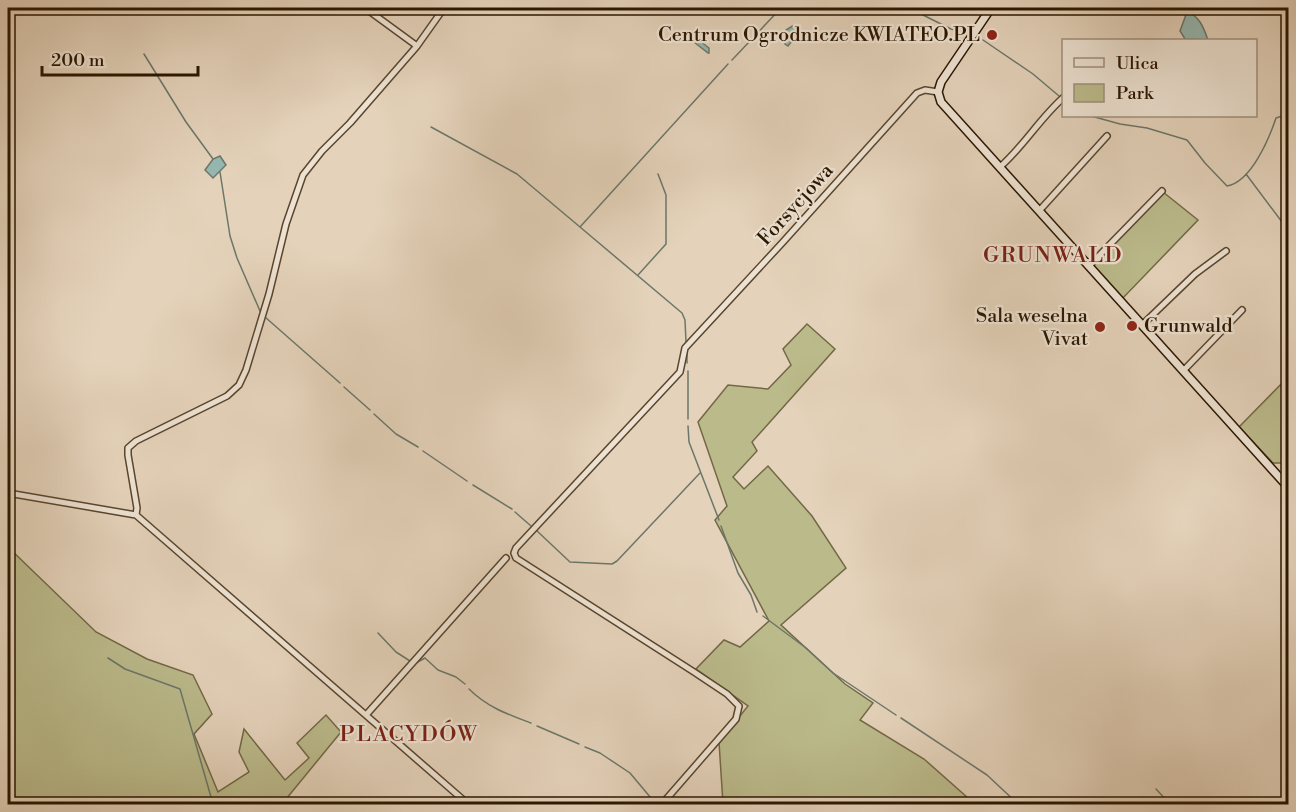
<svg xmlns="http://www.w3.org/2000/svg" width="1296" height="812" font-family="'Libre Bodoni',serif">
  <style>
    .green { fill: #bbba8b; stroke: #736846; stroke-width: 1.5 }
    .water { fill: #95b8b0; stroke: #6b776a; stroke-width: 1.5 }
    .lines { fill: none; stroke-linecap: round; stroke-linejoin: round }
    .stream { stroke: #6b776a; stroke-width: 1.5 }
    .river { stroke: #95b8b0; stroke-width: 9 }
    .street-casing { stroke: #59452e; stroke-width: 8 }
    .secondary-casing { stroke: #2b1600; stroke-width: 10 }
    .street { stroke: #ede2d2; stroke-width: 5 }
    .secondary { stroke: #ede2d2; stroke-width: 7 }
    .poi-dot { fill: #8f2418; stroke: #ede2d2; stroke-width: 2 }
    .labels { text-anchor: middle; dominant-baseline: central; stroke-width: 4.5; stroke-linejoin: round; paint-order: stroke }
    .poi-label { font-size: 20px; fill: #2b1600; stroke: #ede2d2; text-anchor: end }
    .street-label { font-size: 20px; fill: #2b1600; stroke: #ede2d2 }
    .quarter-label { font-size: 22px; letter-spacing: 1.5px; fill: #7a1f14; stroke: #ede2d2 }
  </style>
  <rect width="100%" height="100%" fill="#e4d2ba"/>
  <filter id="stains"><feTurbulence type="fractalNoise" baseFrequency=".00333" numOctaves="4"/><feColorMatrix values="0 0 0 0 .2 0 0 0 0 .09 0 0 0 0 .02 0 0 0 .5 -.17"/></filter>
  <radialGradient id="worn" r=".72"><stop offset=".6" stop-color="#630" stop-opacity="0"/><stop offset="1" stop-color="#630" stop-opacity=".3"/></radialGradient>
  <path class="green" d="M1163,192L1198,220L1122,299L1094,268L1093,264Z
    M807,324L835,349L752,442L757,451L733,477L744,489L768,466L812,516L846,568L781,625L845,684L873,703L860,720L924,759L968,798L962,804H723L719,742L748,706L696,669L724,640L740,647L769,621L715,520L727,506L698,422L728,385L768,389L791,365L783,349Z
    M1288,377V468L1281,463H1273L1239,427Z
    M8,547L96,632L147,659L193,675L212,714L194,734L218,792L249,772L239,752L244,729L285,780L309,758L297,743L326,715L341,732L282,804H8Z"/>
  <path class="water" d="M1187,12C1200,16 1204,29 1208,40L1185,39L1180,31Z
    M794,25L797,29L796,36L788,46L785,44L783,35L786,30Z
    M687,31L709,48V53H708L685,35V32Z
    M220,156L226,165L213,178L205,170L213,159Z"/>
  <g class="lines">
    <path class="stream" d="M911,9L951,29L970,34
      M1187,12L1189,8
      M983,40L1033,74L1059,96
      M144,54L186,122L213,159
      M732,60L781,8
      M1091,116L1120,124L1147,128L1187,140L1205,163L1227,186C1251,182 1269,139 1276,118L1288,114
      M431,127L517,174L580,227L728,64
      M220,172L230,236L237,258L260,311
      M1246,174L1288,230
      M580,227L682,313L685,320L686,342
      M638,275L666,244V195L658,174
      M265,317L340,383
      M687,352V363
      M688,371V419
      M344,387L370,410
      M374,414L396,434L418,447
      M688,426L689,442L719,520
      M423,451L467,481
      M473,485L512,509
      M515,512L531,526
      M721,526L738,573L751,595L757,612
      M536,530L570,562L612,564L617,561L700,473
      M763,616L806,648L833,673L896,715
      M378,633L396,652L410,661
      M108,658L125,669L180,689L213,804
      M416,663L425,658L438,670L456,677L465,684
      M469,689C487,707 507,714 531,723
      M901,718L987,775L1018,804
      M537,726L579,744
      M585,747L600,753L630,773L656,804
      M1156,789L1170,804"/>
    <path class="river" d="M1288,70L1285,80L1288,105"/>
    <defs>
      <path id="street" d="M365,8L417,46
        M1000,167C1024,146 1040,118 1064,97
        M1039,211L1107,136
        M1089,266L1162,191
        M1142,325L1195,274L1226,251
        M1183,371L1242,310
        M8,493L136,515
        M136,515L137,508L128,455V448L136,441L227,396L239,385L246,370L269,294L286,224L303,175L322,151L350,123L417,46L444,8
        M136,515L468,804
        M366,715L506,558
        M662,804L736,719L739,706L727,694L694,672L516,558L514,553L516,548L680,372L685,348L783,242L917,93L925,90L938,92"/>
      <path id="secondary" d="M991,8L941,82L938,92L941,102L1288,487"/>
    </defs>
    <use href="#street" class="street-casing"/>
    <use href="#secondary" class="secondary-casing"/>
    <use href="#street" class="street"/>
    <use href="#secondary" class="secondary"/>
  </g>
  <g class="poi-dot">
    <circle cx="992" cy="35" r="6"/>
    <circle cx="1132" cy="326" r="6"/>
    <circle cx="1100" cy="327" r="6"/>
  </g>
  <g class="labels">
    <g class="poi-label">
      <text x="980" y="35">Centrum Ogrodnicze KWIATEO.PL</text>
      <text x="1088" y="316">Sala weselna<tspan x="1088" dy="23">Vivat</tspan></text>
      <text x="1144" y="326" text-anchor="start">Grunwald</text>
    </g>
    <g class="street-label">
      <text transform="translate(796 205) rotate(-48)">Forsycjowa</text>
    </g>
    <g class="quarter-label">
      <text x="1053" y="255">GRUNWALD</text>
      <text x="409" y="734">PLACYDÓW</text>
    </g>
  </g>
  <rect width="1296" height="812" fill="none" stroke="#e4d2ba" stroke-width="30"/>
  <rect x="9" y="9" width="1278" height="794" fill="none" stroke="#2b1600" stroke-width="3"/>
  <rect x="15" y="15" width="1266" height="782" fill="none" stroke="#2b1600" stroke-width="1.5"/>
  <rect x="1062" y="39" width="195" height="78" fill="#ede2d2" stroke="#9f907e" stroke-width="1.5"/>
  <rect x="1074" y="58" width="30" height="9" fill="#ede2d2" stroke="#9f907e" stroke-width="1.5"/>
  <text x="1116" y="69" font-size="18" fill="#2b1600">Ulica</text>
  <rect x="1074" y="84" width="30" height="18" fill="#bbba8b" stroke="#9f907e" stroke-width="1.5"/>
  <text x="1116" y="99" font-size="18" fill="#2b1600">Park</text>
  <path d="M42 66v9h156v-9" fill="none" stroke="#2b1600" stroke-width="3"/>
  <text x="51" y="66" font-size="18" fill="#2b1600" stroke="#ede2d2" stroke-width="4.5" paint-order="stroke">200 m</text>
  <rect width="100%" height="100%" filter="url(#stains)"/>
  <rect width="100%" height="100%" fill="url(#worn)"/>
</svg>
